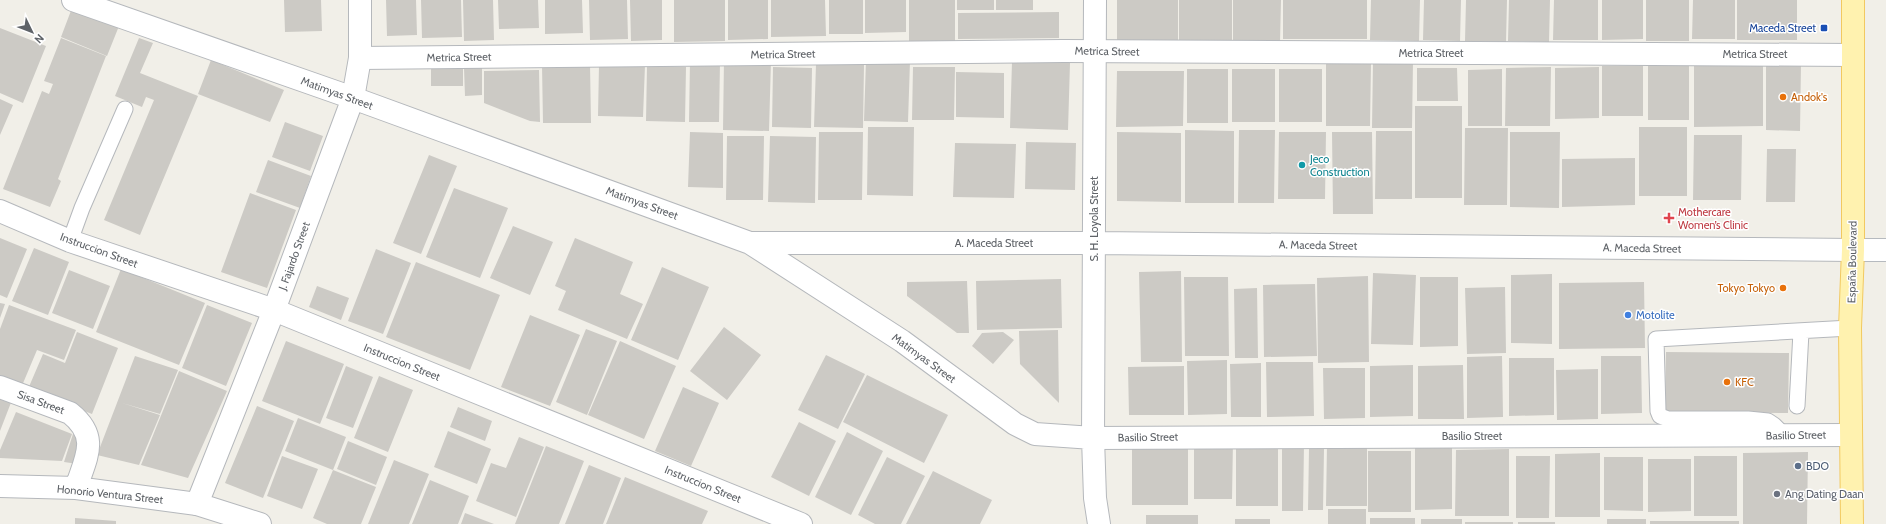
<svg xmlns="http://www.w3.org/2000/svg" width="1886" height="524" font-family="Cabin,sans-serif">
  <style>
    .building { fill: #cccac5 }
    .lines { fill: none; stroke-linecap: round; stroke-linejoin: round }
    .service-casing { stroke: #b5b8bc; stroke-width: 17 }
    .minor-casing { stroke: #b5b8bc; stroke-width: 24 }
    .tertiary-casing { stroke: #b5b8bc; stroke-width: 24 }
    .secondary-casing { stroke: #b6babf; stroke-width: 24 }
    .primary-casing { stroke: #f2c960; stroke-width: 24 }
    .service { stroke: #fff; stroke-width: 15 }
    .minor { stroke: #fff; stroke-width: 22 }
    .tertiary { stroke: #fff; stroke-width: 22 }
    .secondary { stroke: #fff; stroke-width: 22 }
    .primary { stroke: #fff2af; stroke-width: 22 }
    .transit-dot { fill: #1a4fb4; stroke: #fff; stroke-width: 1.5 }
    .food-dot { fill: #e8710a; stroke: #fff; stroke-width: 1.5 }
    .culture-dot { fill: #0f9aa8; stroke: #fff; stroke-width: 1.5 }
    .health-dot { fill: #e0444e; stroke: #fff; stroke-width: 1.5 }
    .shop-dot { fill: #3f7fe0; stroke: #fff; stroke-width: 1.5 }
    .service-dot { fill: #5c6f8a; stroke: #fff; stroke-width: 1.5 }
    .worship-dot { fill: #6b7280; stroke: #fff; stroke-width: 1.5 }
    .labels { text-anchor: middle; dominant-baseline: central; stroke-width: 3; stroke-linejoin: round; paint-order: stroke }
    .transit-label { font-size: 11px; fill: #164399; stroke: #fff; text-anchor: end }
    .street-label { font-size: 11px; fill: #5f6368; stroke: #fff }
    .food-label { font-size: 11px; fill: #c56008; stroke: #fff; text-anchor: start }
    .culture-label { font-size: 11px; fill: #0d838f; stroke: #fff; text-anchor: start }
    .health-label { font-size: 11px; fill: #be3a42; stroke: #fff; text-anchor: start }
    .shop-label { font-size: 11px; fill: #366cbe; stroke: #fff; text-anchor: start }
    .service-label { font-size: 11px; fill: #4e5e75; stroke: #fff; text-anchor: start }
    .worship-label { font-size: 11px; fill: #5b616d; stroke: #fff; text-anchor: start }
  </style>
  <rect width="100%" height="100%" fill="#f1efe8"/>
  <path class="building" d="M284,0H321L322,31L285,32Z
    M386,0H416L417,35L387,36Z
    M421,0H461L462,37L422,38Z
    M463,0H493L494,40L464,41Z
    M498,0H538L539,28L499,29Z
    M545,0H582L583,33L545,34Z
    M589,0H627L628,39L590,40Z
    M630,0H662V40L631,41Z
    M674,0H725V41L674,42Z
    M728,0H768V39L728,40Z
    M771,0H825L826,36L771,37Z
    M829,0H863V34H829Z
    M865,0H906V32L865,33Z
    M909,0H955V41H909Z
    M957,0H994V10H957Z
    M996,0H1033V10H996Z
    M1117,0H1178V42H1117Z
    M1179,0H1232V41L1179,42Z
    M1233,0H1281L1280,42L1233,41Z
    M1283,0H1367V39H1283Z
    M1371,0H1420L1419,41L1370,40Z
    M1424,0H1461L1460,41L1423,40Z
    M1466,0H1507L1506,42L1465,41Z
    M1509,0H1550L1549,42L1508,41Z
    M1554,0H1598V40H1553Z
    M1602,0H1643V39L1602,40Z
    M1646,0H1689V41H1646Z
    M1693,0H1735V39H1692Z
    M1737,0H1797V40H1737Z
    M72,8L119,26L107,56L61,37Z
    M1059,12V38L958,39V13Z
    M0,28L46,46L23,103L0,93Z
    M61,38L106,56L58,179L61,181L50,207L3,189L42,91L49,94L53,84L44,81Z
    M139,38L153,43L140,73L198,96L140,235L104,220L154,100L146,97L142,107L115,96Z
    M724,59L771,60L769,131L723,130Z
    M211,60L284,90L270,122L198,94Z
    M866,60L910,61L908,122L864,121Z
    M431,61H463V86H431Z
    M690,61L720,62L719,122H689Z
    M1373,61H1413L1412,128H1372Z
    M1012,62L1070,63L1068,130L1010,128Z
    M1326,63H1371L1370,126H1326Z
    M1766,63H1801L1800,131L1766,130Z
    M590,64L591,123H543L542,65Z
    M816,64L864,65L863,128L814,127Z
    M1694,64H1763V126L1694,127Z
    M599,65H645L643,117L598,116Z
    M647,66L686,67L685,122L646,121Z
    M1602,66H1643V116H1602Z
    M1648,66H1689V120H1648Z
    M773,67L812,68L811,128L772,127Z
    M913,67H955L954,120H912Z
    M1551,67L1550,126H1505L1506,68Z
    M1599,67V118L1555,119V68Z
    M464,68H482V95L465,96Z
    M1417,68H1457L1458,101H1417Z
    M1187,69H1228V123H1187Z
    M1232,69H1275V122H1232Z
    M1279,69H1322V122H1279Z
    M1502,69V126H1468V70Z
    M539,70L540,122L530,121L484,103V71Z
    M1117,71H1184L1183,126L1116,127Z
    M956,72L1004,73V118L956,117Z
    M0,99L13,105L0,135Z
    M1415,106H1462V198H1415Z
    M285,122L323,136L310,171L272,157Z
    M868,127H914L913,196L867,195Z
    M1639,127H1687V196H1639Z
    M1465,128H1508L1507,205H1464Z
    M1185,130L1234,131V203H1185Z
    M1239,130H1275L1274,203H1238Z
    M1376,131H1412V199H1375Z
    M690,132L723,133V188L688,187Z
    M819,132H863L862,200H818Z
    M1117,132L1181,133V202L1117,201Z
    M1279,132H1326L1325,199H1278Z
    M1332,132H1372L1373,214H1333Z
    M1510,132H1560L1559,208L1510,207Z
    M1694,135H1742L1741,200H1693Z
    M727,136H764L763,200H726Z
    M770,136L816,137L815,203L768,202Z
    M1026,142L1076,143L1075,190L1025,189Z
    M955,143L1016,144L1014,198L953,197Z
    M1767,149H1796L1795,202H1766Z
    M429,155L457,166L421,254L393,243Z
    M1635,158V205L1562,207V159Z
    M268,160L311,176L300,208L256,192Z
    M454,188L508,208L480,278L426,257Z
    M250,193L296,210L267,288L221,272Z
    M513,226L553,242L530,295L490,278Z
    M0,238L27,249L7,298L0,295Z
    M575,238L633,262L620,294L643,304L627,339L558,310L566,291L555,286Z
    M34,248L69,262L48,315L12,301Z
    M376,249L411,263L383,334L348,321Z
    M416,262L500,295L470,370L386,337Z
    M662,267L709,287L678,360L631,340Z
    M121,269L205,303L179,365L96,332Z
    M69,270L110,286L93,329L52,313Z
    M1181,271L1182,362H1141L1139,272Z
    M1373,273L1416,275L1413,345L1371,344Z
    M1552,274V344L1511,343V275Z
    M1368,276L1369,362L1318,363L1317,278Z
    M1184,277H1228L1229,356H1185Z
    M1420,277H1458V346L1420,347Z
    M1061,279L1062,328L977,330L976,281Z
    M967,281L969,333H957L907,296V282Z
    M1644,282L1645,348L1559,349V283Z
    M1315,284L1317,356L1264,357L1263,285Z
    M317,286L349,298L341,320L309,307Z
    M1505,287L1506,353L1467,354L1465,288Z
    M1257,288L1258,358H1235L1234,289Z
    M0,303L5,304L0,318Z
    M9,305L76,330L64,360L37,350L21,388L0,381V329Z
    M207,305L252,323L226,386L182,368Z
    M530,315L580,335L550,406L501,387Z
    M724,327L761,355L727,400L690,371Z
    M586,329L617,341L587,415L556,402Z
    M1058,330L1059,403L1020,364L1019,331Z
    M77,332L118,348L92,414L28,389L43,354L65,363Z
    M1003,332L1014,340L993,364L972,346L982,333Z
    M286,341L344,364L320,424L262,401Z
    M620,341L676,366L644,439L588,415Z
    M1666,352L1789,353L1788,413L1665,412Z
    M826,355L865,374L838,429L798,410Z
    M135,356L178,370L160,414L122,403L160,415L139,465L97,455Z
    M1502,356L1503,417L1467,418V357Z
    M1601,356H1641L1642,413L1601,414Z
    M1509,358H1554V415L1509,416Z
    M1227,360V414L1188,415L1187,361Z
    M1266,362H1313L1314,416L1267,417Z
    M1261,363V417H1231L1230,364Z
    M1413,365V416L1370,417V366Z
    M1463,365L1464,419H1418V366Z
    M346,366L373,377L353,428L326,418Z
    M1184,366V415H1129L1128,367Z
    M1323,368H1365V418L1324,419Z
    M1598,369V419L1557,420L1556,370Z
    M179,371L227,391L188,478L141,465Z
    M867,375L948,415L924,463L843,422Z
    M379,376L413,390L388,452L354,438Z
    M683,387L719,403L691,466L655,451Z
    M0,396L12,400L0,431Z
    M257,406L294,421L263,498L225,483Z
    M458,407L492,421L485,441L450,427Z
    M16,412L72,434L62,461L0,458V450Z
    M298,418L346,437L333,470L285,451Z
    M799,422L836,441L809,496L771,477Z
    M448,431L491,449L477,484L434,467Z
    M847,432L883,451L851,515L815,497Z
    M73,434L88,439L78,464L64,462Z
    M519,437L544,447L516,517L476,501L491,463L506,468Z
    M1194,440H1233L1232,499H1194Z
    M348,441L387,457L376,485L337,469Z
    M1188,441V505H1132V442Z
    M1282,444H1304L1303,511H1282Z
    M1327,444H1367V506H1326Z
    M1236,445H1278V506H1236Z
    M546,446L584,461L559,524H515Z
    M1415,448H1452V509L1415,510Z
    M1309,449H1324L1323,510H1308Z
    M1509,449V516H1455L1456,450Z
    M1368,451H1411V512H1368Z
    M1808,452L1807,524H1743V453Z
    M1600,453V517H1555V454Z
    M282,456L318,469L302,509L267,496Z
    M1516,456H1550L1549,518H1516Z
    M1694,456H1737V516H1694Z
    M887,457L925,476L901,524H875L858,515Z
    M1604,457H1643V511L1604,510Z
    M1648,459H1691V511L1648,512Z
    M394,460L429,474L409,524H368Z
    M589,465L621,478L603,524H565Z
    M333,470L376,487L361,524H327L313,518Z
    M933,471L992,500L980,524H906Z
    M625,477L708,511L702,524H606Z
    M430,480L469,496L458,524H412Z
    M1328,509H1366V524H1328Z
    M465,513L494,524H461Z
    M1146,515H1198V524H1146Z
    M75,518L116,521V524H75Z
    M1370,518H1415V524H1370Z
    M1235,519H1270V524H1235Z
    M1421,519H1462V524H1421Z
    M1607,519H1646V524H1607Z
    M1650,521H1739V524H1650Z
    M1465,522H1513V524H1465Z
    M1518,522H1555V524H1518Z"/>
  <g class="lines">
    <defs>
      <path id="service" d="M70,241L82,208L125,109
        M1797,406L1801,332
        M1784,435L1774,425L1768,421L1748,419H1668L1660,416L1658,411L1656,339L1850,328"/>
      <path id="minor" d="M360,58L1063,51L1853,55
        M0,211L70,241L274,310L801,524
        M0,387L70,413C100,437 86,457 76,488
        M1093,438L1851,435
        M0,486L76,488L197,504"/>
      <path id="tertiary" d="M73,0L353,98L750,243L902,341L1015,424L1035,434L1093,438
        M1095,0L1093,438L1095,498L1099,524
        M750,243H1094L1853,250
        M260,524L197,504L274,310L353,98L360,58V0"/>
      <path id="secondary" d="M1853,250H1886"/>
      <path id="primary" d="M1852,524L1850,328L1853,250V0"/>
    </defs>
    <use href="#service" class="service-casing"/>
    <use href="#minor" class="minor-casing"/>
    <use href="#tertiary" class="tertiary-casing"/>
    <use href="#secondary" class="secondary-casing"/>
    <use href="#primary" class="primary-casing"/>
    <use href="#service" class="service"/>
    <use href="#minor" class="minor"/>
    <use href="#tertiary" class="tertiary"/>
    <use href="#secondary" class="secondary"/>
    <use href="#primary" class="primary"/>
  </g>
  <rect class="transit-dot" x="1820" y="24" width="8" height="8" rx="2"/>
  <g class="food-dot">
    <circle cx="1783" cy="97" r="4"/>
    <circle cx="1783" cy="288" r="4"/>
    <circle cx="1727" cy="382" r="4"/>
  </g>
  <circle class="culture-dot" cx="1302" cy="165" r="4"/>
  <path class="health-dot" d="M1667 212h4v4h4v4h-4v4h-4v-4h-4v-4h4z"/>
  <circle class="shop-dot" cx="1628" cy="315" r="4"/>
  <circle class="service-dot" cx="1798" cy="466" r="4"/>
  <circle class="worship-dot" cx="1777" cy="494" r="4"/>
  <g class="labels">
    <g class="transit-label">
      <text x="1816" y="28">Maceda Street</text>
    </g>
    <g class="street-label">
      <text transform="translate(1107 51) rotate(1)">Metrica Street</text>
      <text x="1431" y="53">Metrica Street</text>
      <text transform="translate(783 54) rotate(-1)">Metrica Street</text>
      <text x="1755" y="54">Metrica Street</text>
      <text transform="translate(459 57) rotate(-1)">Metrica Street</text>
      <text transform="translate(337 93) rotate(20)">Matimyas Street</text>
      <text transform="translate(642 203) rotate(20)">Matimyas Street</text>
      <text transform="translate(1094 219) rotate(-90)">S. H. Loyola Street</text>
      <text x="994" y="243">A. Maceda Street</text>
      <text transform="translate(1318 245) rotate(1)">A. Maceda Street</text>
      <text transform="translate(1642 248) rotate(1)">A. Maceda Street</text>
      <text transform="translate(99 250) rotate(20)">Instruccion Street</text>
      <text transform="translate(294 256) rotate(-70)">J. Fajardo Street</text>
      <text transform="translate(1852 262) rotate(-89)">España Boulevard</text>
      <text transform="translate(924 358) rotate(36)">Matimyas Street</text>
      <text transform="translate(402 362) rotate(22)">Instruccion Street</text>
      <text transform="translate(41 402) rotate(20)">Sisa Street</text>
      <text transform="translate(1796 435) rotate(-1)">Basilio Street</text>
      <text x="1472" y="436">Basilio Street</text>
      <text transform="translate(1148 437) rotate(-1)">Basilio Street</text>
      <text transform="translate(703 484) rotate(22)">Instruccion Street</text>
      <text transform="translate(110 494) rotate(6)">Honorio Ventura Street</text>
    </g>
    <g class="food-label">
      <text x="1791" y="97">Andok's</text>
      <text x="1775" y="288" text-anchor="end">Tokyo Tokyo</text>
      <text x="1735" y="382">KFC</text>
    </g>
    <g class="culture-label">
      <text x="1310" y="159">Jeco<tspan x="1310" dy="13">Construction</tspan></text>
    </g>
    <g class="health-label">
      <text x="1678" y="212">Mothercare<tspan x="1678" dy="13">Women’s Clinic</tspan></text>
    </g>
    <g class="shop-label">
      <text x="1636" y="315">Motolite</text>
    </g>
    <g class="service-label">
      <text x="1806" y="466">BDO</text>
    </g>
    <g class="worship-label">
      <text x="1785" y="494">Ang Dating Daan</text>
    </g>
  </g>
  <g transform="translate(32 32) rotate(133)" stroke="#ffffff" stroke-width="3" paint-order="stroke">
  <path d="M0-3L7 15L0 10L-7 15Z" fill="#5f6368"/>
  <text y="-6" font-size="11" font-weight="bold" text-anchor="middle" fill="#5f6368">N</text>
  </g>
</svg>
